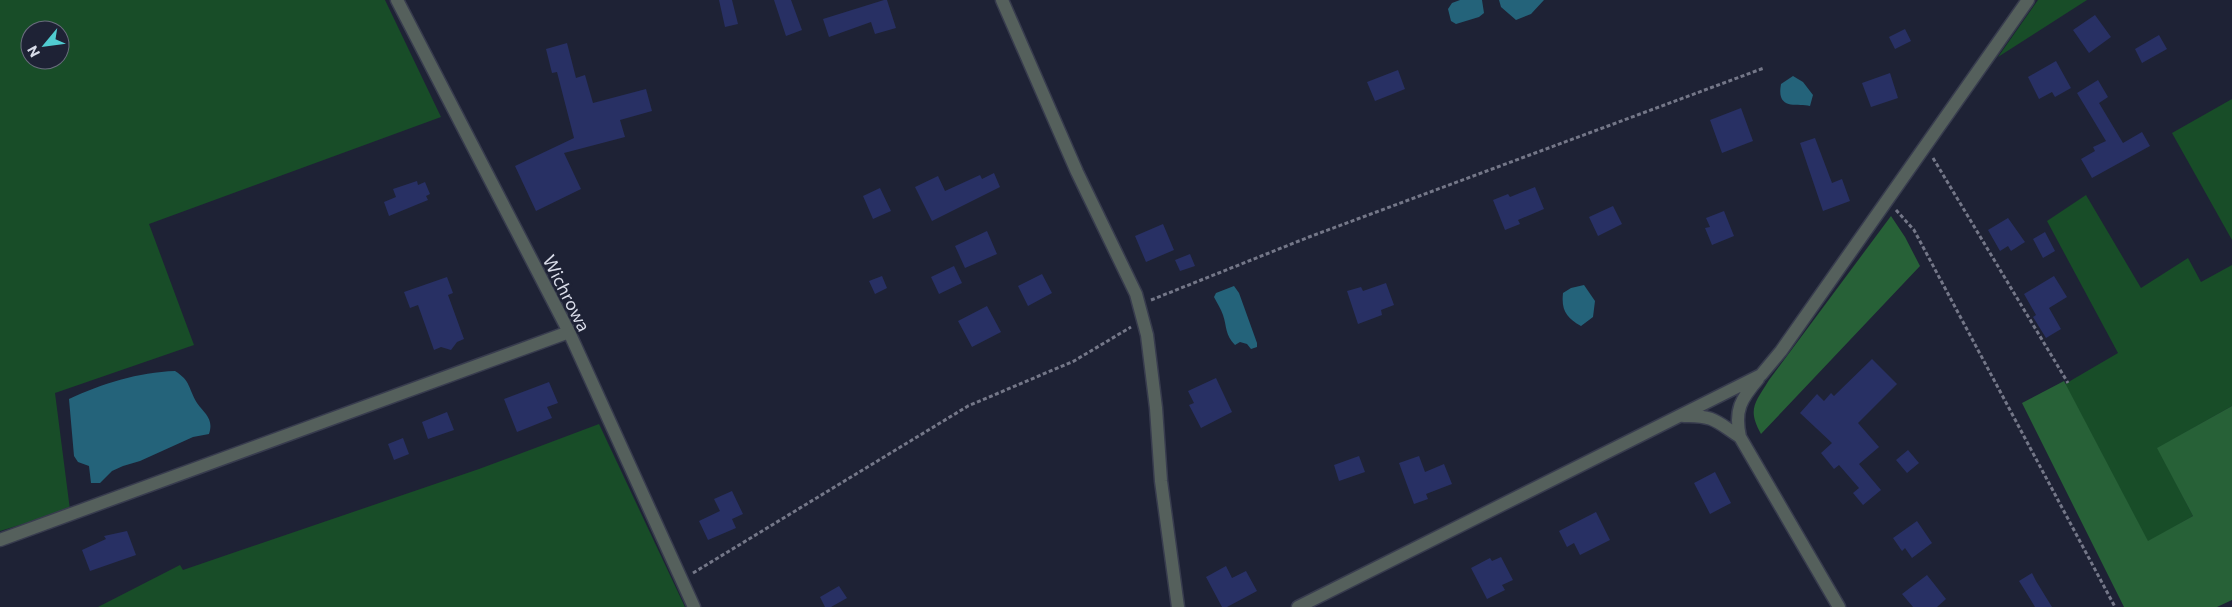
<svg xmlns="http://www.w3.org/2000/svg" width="2232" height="607" font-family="Commissioner,sans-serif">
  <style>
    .green { fill: #184d28; fill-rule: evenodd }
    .forest { fill: #276137 }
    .water { fill: #24637a }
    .building { fill: #283064 }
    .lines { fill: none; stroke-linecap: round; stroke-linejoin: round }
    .minor-casing { stroke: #383c4e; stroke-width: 15 }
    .path { stroke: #747788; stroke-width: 3; stroke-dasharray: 4 2.5; stroke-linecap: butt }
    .minor { stroke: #55605c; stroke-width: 12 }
    .labels { text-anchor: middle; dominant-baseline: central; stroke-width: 5; stroke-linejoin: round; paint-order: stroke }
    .street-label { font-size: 18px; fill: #d9dce9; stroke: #1e2235 }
  </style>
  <rect width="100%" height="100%" fill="#1e2235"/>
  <path class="green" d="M0,0H385L441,117L149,224L194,345L55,393L70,510L0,531ZM30,30H60V60H30Z
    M2038,0H2087L1998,57Z
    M2232,99V240L2172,133Z
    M2086,195L2141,288L2188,258L2201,282L2232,265V406L2158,448L2193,516L2148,542L2065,384L2118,353L2047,221Z
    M599,424L685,607H98L180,565L183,570L479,469Z"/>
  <path class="forest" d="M1891,216L1905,237L1920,266L1761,434C1747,409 1755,403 1769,380Z
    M2064,381L2148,541L2193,516L2157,448L2232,406V600L2217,607H2124L2022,403Z"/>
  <path class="water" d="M1460,0H1482L1484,13L1479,17L1456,24L1451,21L1448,9L1452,3Z
    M1499,0H1544L1531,14L1516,20L1501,7Z
    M1793,76L1803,82L1813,95L1810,106C1797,103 1776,111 1781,84Z
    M1584,285L1595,301L1593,317L1581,326C1567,318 1561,311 1563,293L1571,288Z
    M1234,286L1239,293L1257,343V347L1251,349L1247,344L1240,342L1235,345C1225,335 1227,327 1223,315C1221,309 1217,303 1214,297L1216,293Z
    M175,371C191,381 188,388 197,403C205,414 214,419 209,434L193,437L140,461L123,466L112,471L100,483H91L89,466L78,462L74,456L69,399C101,384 139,372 175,371Z"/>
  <path class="building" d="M719,0H732L738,24L725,27Z
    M774,0H791L802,30L786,36Z
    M884,0H887L896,28L875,34L871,22L829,37L823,19Z
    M2095,15L2111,37L2089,53L2073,30Z
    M1905,29L1911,41L1895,49L1889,37Z
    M2159,35L2167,49L2142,63L2135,49Z
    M567,43L576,78L585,75L593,103L646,89L652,111L620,120L625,137L564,153L581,189L536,211L515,166L574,138L557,72L552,73L546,49Z
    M2056,61L2071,88L2055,97L2052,92L2039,99L2028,77Z
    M1398,70L1405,89L1375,101L1367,82Z
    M1890,73L1898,98L1871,107L1862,83Z
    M2098,80L2108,97L2099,103L2123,143L2142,132L2150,146L2092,178L2081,159L2095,151L2093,147L2106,141L2077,93Z
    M1741,108L1753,141L1722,153L1710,120Z
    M1815,138L1832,183L1842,179L1850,201L1823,211L1800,143Z
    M994,173L1000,187L932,221L915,187L938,176L945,191L980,175L982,179Z
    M417,181L418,185L425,182L430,194L426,196L428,200L389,216L384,202L396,197L393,189Z
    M1535,187L1544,209L1518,220L1520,224L1505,230L1493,200L1508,194L1510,197Z
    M880,188L891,211L873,219L863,196Z
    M1613,206L1622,224L1598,236L1589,217Z
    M1724,211L1734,236L1712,245L1705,228L1710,227L1706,218Z
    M2008,218L2025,242L2011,251L2008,246L2000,251L1988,230Z
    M1163,224L1174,250L1146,262L1135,236Z
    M987,231L997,254L965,268L955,246Z
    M2045,232L2055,251L2043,258L2033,239Z
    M1190,254L1195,266L1180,271L1175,260Z
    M954,266L962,283L939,294L931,277Z
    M1042,274L1052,293L1028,306L1018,286Z
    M882,276L887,288L875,294L869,281Z
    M2054,276L2067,297L2049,308L2061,329L2046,338L2033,317L2036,315L2024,294Z
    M447,277L453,293L448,295L464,339L457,342L451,350L441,347L434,350L418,305L410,308L404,292Z
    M1386,283L1394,305L1381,310L1382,315L1358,324L1347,291L1361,287L1363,291Z
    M987,306L1001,332L972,347L958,321Z
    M1872,359L1897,384L1858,423L1879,447L1859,464L1881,490L1863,505L1853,493L1859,488L1839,465L1834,469L1821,453L1832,443L1800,413L1817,394L1824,401L1831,393L1834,396Z
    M1216,378L1232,412L1201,428L1189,405L1194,403L1188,391Z
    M549,382L558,403L547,407L552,418L517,432L504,399Z
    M447,412L454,430L428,439L422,422Z
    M403,438L409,454L394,460L388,444Z
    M1908,450L1919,463L1907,473L1896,460Z
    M1359,456L1365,472L1339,481L1334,465Z
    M1419,456L1425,472L1444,464L1452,484L1426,494L1428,499L1414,504L1399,463Z
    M1715,472L1731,503L1710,514L1694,483Z
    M732,491L743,514L732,519L736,528L708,540L699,521L720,511L714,499Z
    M1596,512L1610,540L1580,555L1574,543L1567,547L1559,531Z
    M1917,521L1932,543L1912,558L1905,548L1902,551L1893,538Z
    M127,531L136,555L90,571L82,550L106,539L104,536Z
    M1501,557L1513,580L1502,585L1505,590L1487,599L1471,568L1490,558L1492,561Z
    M1226,566L1232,578L1246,571L1257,591L1227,607H1222L1206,577Z
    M2032,573L2036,581L2052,607H2035L2024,589L2019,581Z
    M1927,575L1946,599L1937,607H1913L1902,594Z
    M839,586L847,598L831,607H825L820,597Z"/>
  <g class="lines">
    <defs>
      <path id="minor" d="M397,0L569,332L694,607
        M1002,0L1077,172L1136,294L1147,335L1156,408L1161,481L1178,607
        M1758,379C1741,399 1734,410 1740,437L1839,607
        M1684,416C1714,415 1717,422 1740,437
        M0,540L569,332
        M1298,607L1761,375L1781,351L2028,0"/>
    </defs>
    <use href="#minor" class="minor-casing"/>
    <path class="path" d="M1933,158L2068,383
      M1896,210L1914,230L2115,607
      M1151,300L1309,237L1764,68
      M693,573L968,406L1074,361L1131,327"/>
    <use href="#minor" class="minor"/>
  </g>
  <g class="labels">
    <g class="street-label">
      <text transform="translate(567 293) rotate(63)">Wichrowa</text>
    </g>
  </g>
  <g transform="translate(45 45) rotate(241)"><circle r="24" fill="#1e2235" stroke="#696c7d"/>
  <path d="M0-4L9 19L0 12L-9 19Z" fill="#51ccd1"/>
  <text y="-8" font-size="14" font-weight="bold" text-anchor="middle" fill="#d9dce9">N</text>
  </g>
</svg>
